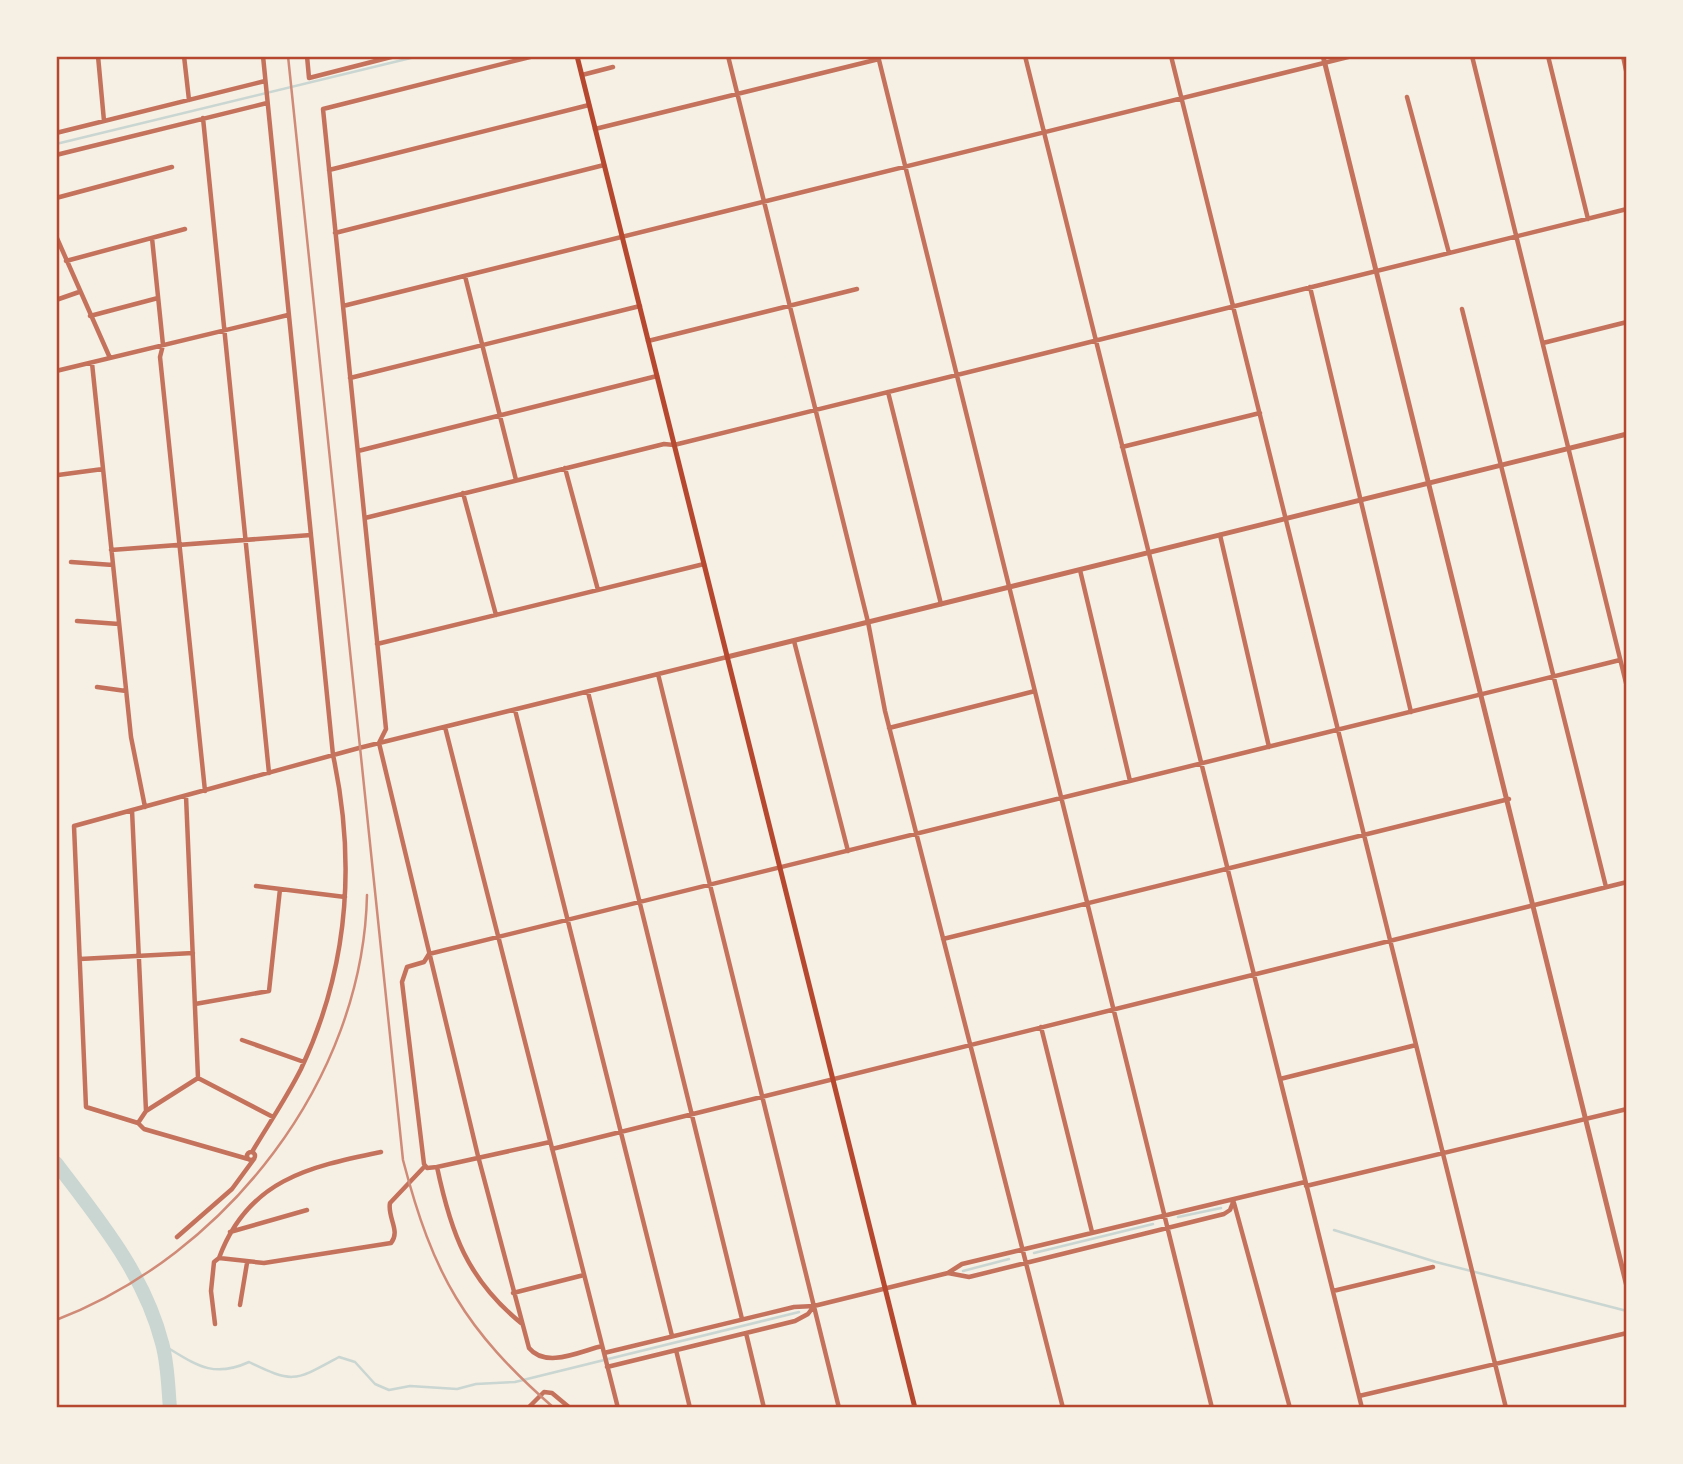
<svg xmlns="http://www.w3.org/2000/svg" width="1683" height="1464" font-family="Figtree,sans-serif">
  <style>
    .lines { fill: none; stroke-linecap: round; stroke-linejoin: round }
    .stream { stroke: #c9d6d2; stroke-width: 2.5 }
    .river { stroke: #c9d6d2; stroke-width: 14 }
    .minor { stroke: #c5725c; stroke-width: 4.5 }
    .tertiary { stroke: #c5725c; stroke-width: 5 }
    .secondary { stroke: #b5482f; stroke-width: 5 }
    .rail { stroke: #cf8b77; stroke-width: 2.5 }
    .neatline { fill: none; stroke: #b5482f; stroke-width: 2.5 }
  </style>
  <rect width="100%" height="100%" fill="#f6efe4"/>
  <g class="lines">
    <path class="stream" d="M56,144L419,56
      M1178,1217L1221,1208
      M1334,1230L1436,1262L1627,1311
      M1034,1253L1153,1224
      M963,1271L1009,1259
      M163,1345C195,1364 212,1379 249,1362C294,1384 295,1381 339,1357L355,1362L375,1384L389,1390L410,1386L457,1389L476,1384L515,1382L799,1312"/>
    <path class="river" d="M56,1163C99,1220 144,1273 162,1343C168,1364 168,1387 170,1408"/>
    <path class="minor" d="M98,56L104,121
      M184,56L189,100
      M307,56L309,78L395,56
      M534,56L323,109L386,729L379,743L478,1156L529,1348C546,1369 581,1351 602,1346
      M728,56L868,622L885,711L1063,1408
      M878,56L1212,1408
      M1025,56L1362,1408
      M1171,56L1506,1408
      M1472,56L1627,687
      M1548,56L1588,219
      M1623,56L1627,75
      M582,75L613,67
      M1407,97L1449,253
      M203,118L269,773
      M595,129L879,59
      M56,133L265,81
      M56,155L267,103
      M329,170L589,105
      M56,198L172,167
      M335,233L604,165
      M56,236L110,358
      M152,238L163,345L160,357L205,791
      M66,261L185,229
      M465,276L516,480
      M1310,287L1411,712
      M56,300L79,292
      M343,306L1352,56
      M1462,309L1606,887
      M90,316L158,298
      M648,341L857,289
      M1543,343L1627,322
      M92,363L131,737L145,807
      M56,371L288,315
      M350,378L640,306
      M888,392L941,604
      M1122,447L1260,413
      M358,451L657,376
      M565,468L598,590
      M58,475L103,469
      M463,493L496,615
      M365,518L664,444L674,445L1627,209
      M1220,535L1269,747
      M111,550L311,535
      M71,562L113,565
      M1080,570L1130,781
      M77,621L119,624
      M794,641L848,851
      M377,644L704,564
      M658,674L839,1408
      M97,687L126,691
      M588,692L742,1319
      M515,710L672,1336
      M445,727L618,1408
      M889,728L1035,691
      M186,796L198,1078
      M132,810L146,1111
      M256,886L345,897
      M943,939L1509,799
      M80,959L193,953
      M195,1004L269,991L280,889
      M1041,1027L1092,1232
      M242,1040L304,1062
      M1280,1079L1416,1045
      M138,1123L146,1111L198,1078L273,1117
      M552,1149L1627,882
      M247 1156a4 4 0 1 1 8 0a4 4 0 1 1-8 0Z
      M252,1152C268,1125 287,1097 301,1069C348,969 356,862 333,755L263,56
      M248,1159L144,1129L138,1123L86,1107L74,826L359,748L727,657
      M437,1167L550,1142
      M1306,1186L1627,1109
      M1234,1203L1290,1408
      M230,1232L307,1210
      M177,1237L232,1189L254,1159
      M219,1258C248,1180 308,1167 381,1152
      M948,1273L969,1277L1224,1214L1230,1210L1234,1200
      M1333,1291L1433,1267
      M513,1293L584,1275
      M240,1305L247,1263
      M521,1323C467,1279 451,1233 437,1167L427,1168L424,1164L402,982L407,967L424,962L429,954L1620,660
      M215,1324L211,1291L214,1262L219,1258L264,1263L391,1243C401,1231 387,1217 390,1203L425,1166
      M746,1333L764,1408
      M676,1350L690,1408
      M604,1353L794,1307L814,1306L948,1273L962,1264L1305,1182
      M607,1367L795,1321L808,1314L814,1306
      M1359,1396L1627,1333
      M528,1408L544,1392L552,1393L570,1408"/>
    <path class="tertiary" d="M1323,56L1627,1287
      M727,657L1627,434"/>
    <path class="secondary" d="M577,56L915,1408"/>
    <path class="rail" d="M288,56L403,1160C433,1275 464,1329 554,1408
      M56,1320C226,1255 363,1080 367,895"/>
  </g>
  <rect width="1683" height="1464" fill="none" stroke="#f6efe4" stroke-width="116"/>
  <rect x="58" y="58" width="1567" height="1348" class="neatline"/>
</svg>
